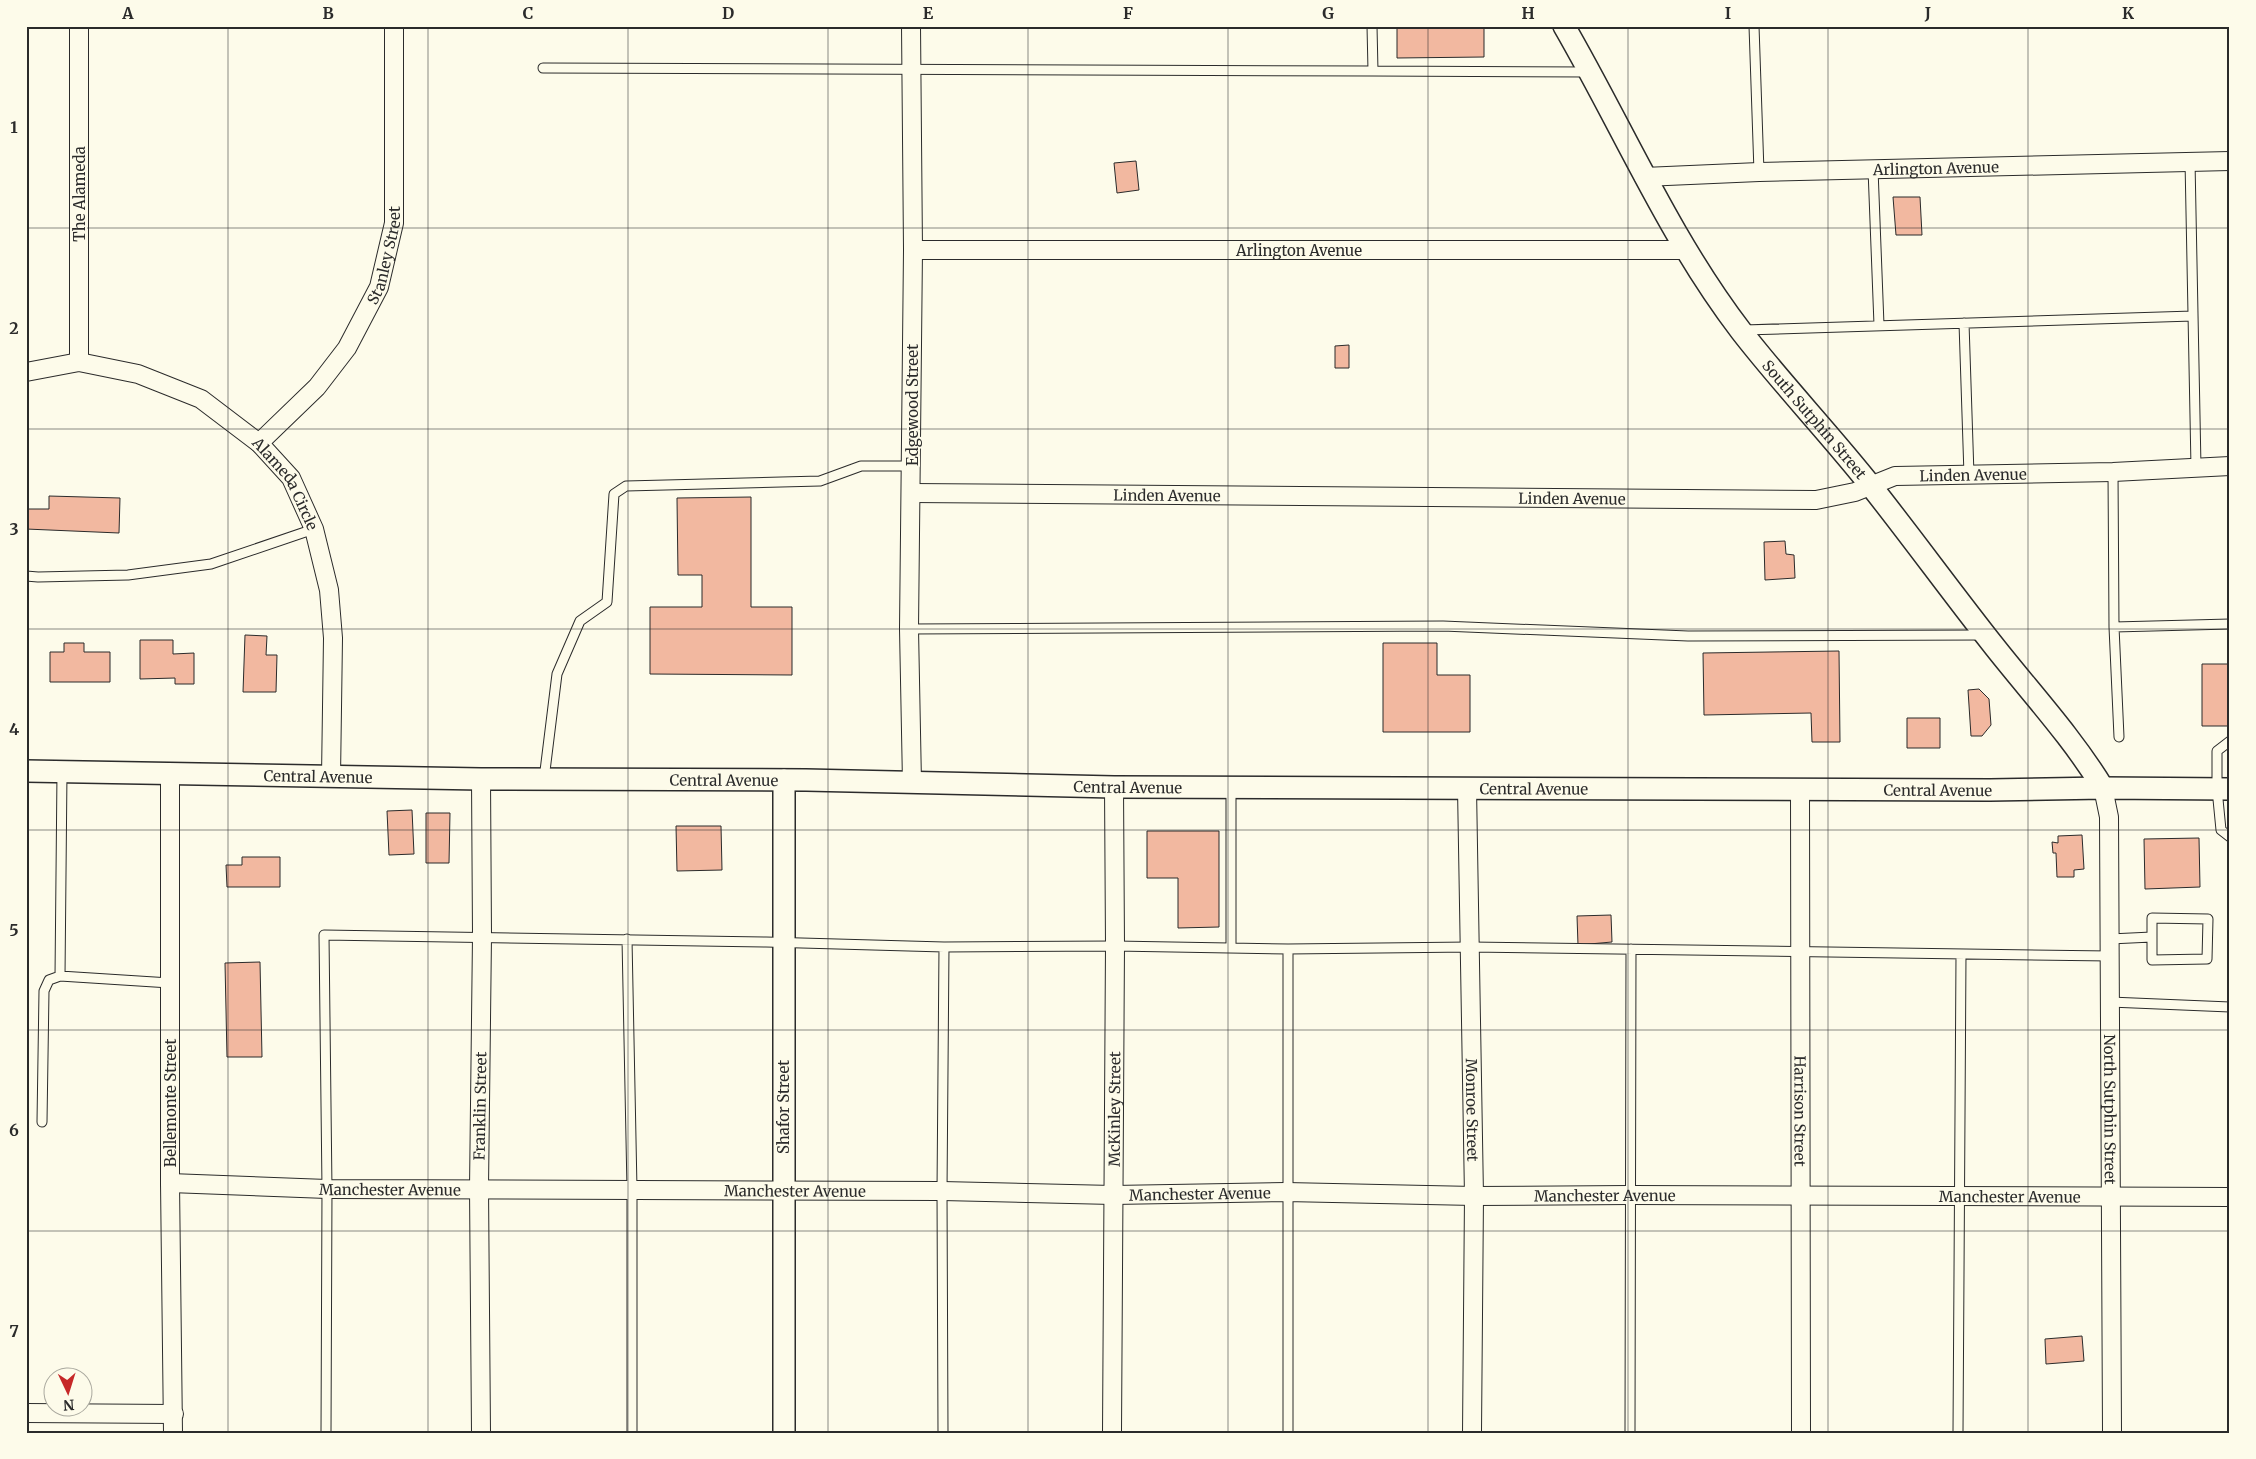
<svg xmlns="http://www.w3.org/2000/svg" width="2256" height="1459" font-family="Merriweather,serif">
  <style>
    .building { fill: #f2b8a0; stroke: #2b2b2b }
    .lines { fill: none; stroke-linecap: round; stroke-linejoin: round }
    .service-casing { stroke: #2b2b2b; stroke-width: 11 }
    .minor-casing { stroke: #2b2b2b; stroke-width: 20 }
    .tertiary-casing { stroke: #2b2b2b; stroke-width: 24 }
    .service { stroke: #fdfbea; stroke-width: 9 }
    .minor { stroke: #fdfbea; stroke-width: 18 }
    .tertiary { stroke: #fdfbea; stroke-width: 21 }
    .grid { fill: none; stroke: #2b2b2b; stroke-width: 1; stroke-opacity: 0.55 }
    .labels { text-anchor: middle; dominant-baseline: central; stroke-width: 4; stroke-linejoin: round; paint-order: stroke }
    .street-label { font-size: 15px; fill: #2b2b2b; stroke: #fdfbea }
    .neatline { fill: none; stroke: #2b2b2b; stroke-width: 2 }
    .grid-label { font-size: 16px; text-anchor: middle; font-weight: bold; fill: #2b2b2b }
  </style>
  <rect width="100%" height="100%" fill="#fdfbea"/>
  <path class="building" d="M1397,26H1484V57L1397,58Z
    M1136,161L1139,190L1117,193L1114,163Z
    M1893,197H1920L1922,235H1896Z
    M1349,345V368H1335V346Z
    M49,496L120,498L119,533L26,529V509H49Z
    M751,497V607H792V675L650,674V607H702V575H678L677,498Z
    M1785,541L1786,554L1794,555L1795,578L1765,580L1764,542Z
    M245,635L267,636L266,655H277L276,692H243Z
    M140,640H173V654L194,653V684H175V678L140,679Z
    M64,643H84V652H110V682H50V652H64Z
    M1383,643H1437V675H1470V732H1383Z
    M1839,651L1840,742H1812L1811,713L1704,715L1703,653Z
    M2202,664H2230V726H2202Z
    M1979,689L1989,699L1991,725L1982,736H1971L1968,690Z
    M1907,718H1940V748H1907Z
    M412,810L414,854L389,855L387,811Z
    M426,813H450L449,863H426Z
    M676,826H721L722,870L677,871Z
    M1147,831H1219V927L1178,928V878H1147Z
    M2082,835L2084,869L2074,870V877H2057L2056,853H2053L2052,842L2058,843V836Z
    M2199,838L2200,887L2145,889L2144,839Z
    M242,857H280V887H227L226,865H242Z
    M1611,915L1612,942L1578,945L1577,916Z
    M260,962L262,1057H227L225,963Z
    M2082,1336L2084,1361L2046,1364L2045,1339Z"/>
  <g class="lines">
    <defs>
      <path id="service" d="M1754,26L1759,172
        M543,68L1373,71L1372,26
        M1373,71L1588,72
        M2190,161L2196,467
        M1873,169L1879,325
        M1964,323L1969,475
        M1744,330L2193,316
        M2113,472L2114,627L2119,737
        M26,576L38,577L128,575L211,564L314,529
        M2114,627L2230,624
        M909,629L1443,626L1688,636L1982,635
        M2230,741L2217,751V789L2221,830L2230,837
        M544,779L557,674L580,621L607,602L614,494L626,486L820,481L861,466H912
        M2152,918L2208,919L2207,959L2152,960Z
        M627,939L632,1189V1433
        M2110,939L2152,937
        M1231,948V787
        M60,976L62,772
        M2110,1002L2230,1007
        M42,1122L44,991L49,980L60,976L170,983
        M326,1433L327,1189L324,935L766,942L944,947L1115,946L1288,949L1470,947L2110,956
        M943,1433L942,1191L944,947
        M1288,1433V949
        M1630,1433L1631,949
        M1958,1433L1961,955"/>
      <g id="minor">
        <path d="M911,26L913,250L909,629L912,783"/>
        <path id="s1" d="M1644,177L1759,172L2230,161"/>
        <path id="s2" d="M913,250H1686"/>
        <path d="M79,362V26"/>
        <path id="s3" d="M26,372L79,362L138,374L201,399L259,443L291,478L314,529L329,590L333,638L331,777"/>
        <path id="s4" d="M259,443L317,387L347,348L379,287L394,223V26"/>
        <path id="s5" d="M911,493L1816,500L1855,492L1895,476L2113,472L2230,466"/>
        <path d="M170,774V1183L173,1433"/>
        <path d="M481,779L482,936L479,1188L481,1433"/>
        <path id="s6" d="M1467,788L1474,1196L1472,1433"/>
        <path id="s7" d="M2103,788L2109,817L2112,1433"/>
        <path id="s8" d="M1800,790L1801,1433"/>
        <path id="s9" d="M170,1183L327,1189L942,1191L1113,1195L1286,1192L1474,1196L1630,1195L2230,1197"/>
        <path d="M26,1413L174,1414"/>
        <path id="s10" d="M1112,1433L1115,946L1114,787"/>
      </g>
      <g id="tertiary">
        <path id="s11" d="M1564,26C1623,128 1669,237 1741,331C1782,384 1829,433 1871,486C1913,539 1952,593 1994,646C2031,693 2072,737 2103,788"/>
        <path id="s12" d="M26,771L481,779L806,780L1114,787L1990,790L2103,788L2230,789"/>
        <path d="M784,780V1433"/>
      </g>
    </defs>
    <use href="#service" class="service-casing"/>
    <use href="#minor" class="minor-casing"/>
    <use href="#tertiary" class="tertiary-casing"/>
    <use href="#service" class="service"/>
    <use href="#minor" class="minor"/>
    <use href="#tertiary" class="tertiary"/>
  </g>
  <path class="grid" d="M228,26V1433M428,26V1433M628,26V1433M828,26V1433M1028,26V1433M1228,26V1433M1428,26V1433M1628,26V1433M1828,26V1433M2028,26V1433M26,228H2230M26,429H2230M26,629H2230M26,830H2230M26,1030H2230M26,1231H2230"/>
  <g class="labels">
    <g class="street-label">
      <text stroke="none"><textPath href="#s1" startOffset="292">Arlington Avenue</textPath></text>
      <text transform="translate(79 194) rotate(-90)">The Alameda</text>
      <text stroke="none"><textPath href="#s2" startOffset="386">Arlington Avenue</textPath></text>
      <text stroke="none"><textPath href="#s4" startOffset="231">Stanley Street</textPath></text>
      <text transform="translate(912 405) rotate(-90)">Edgewood Street</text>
      <text stroke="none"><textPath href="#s11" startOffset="468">South Sutphin Street</textPath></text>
      <text stroke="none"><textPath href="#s5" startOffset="1066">Linden Avenue</textPath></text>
      <text stroke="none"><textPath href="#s3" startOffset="304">Alameda Circle</textPath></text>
      <text stroke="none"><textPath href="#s5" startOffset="256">Linden Avenue</textPath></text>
      <text stroke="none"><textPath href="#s5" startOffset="661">Linden Avenue</textPath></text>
      <text stroke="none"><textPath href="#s12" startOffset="292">Central Avenue</textPath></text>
      <text stroke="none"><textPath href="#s12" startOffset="698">Central Avenue</textPath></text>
      <text stroke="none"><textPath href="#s12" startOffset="1102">Central Avenue</textPath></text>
      <text stroke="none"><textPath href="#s12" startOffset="1508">Central Avenue</textPath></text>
      <text stroke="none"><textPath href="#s12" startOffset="1912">Central Avenue</textPath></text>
      <text transform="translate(170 1103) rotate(-90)">Bellemonte Street</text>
      <text transform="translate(480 1106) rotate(-89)">Franklin Street</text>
      <text transform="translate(783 1107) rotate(-90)">Shafor Street</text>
      <text stroke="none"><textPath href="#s10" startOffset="324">McKinley Street</textPath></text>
      <text stroke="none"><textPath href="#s6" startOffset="322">Monroe Street</textPath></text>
      <text stroke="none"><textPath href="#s7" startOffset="322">North Sutphin Street</textPath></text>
      <text stroke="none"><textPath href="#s8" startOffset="321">Harrison Street</textPath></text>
      <text stroke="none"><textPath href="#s9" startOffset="220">Manchester Avenue</textPath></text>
      <text stroke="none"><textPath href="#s9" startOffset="625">Manchester Avenue</textPath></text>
      <text stroke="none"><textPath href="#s9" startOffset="1030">Manchester Avenue</textPath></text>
      <text stroke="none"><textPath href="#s9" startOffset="1435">Manchester Avenue</textPath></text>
      <text stroke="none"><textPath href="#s9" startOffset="1840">Manchester Avenue</textPath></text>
    </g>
  </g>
  <rect width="2256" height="1459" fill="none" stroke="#fdfbea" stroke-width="55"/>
  <g transform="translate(68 1392) rotate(176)"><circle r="24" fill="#fdfbea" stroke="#a9a89e"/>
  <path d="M0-4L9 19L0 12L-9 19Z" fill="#c62828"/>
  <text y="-8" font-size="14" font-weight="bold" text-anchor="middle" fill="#2b2b2b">N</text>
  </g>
  <rect x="28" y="28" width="2200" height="1404" class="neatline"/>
  <g class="grid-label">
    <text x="128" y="19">A</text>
    <text x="328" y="19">B</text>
    <text x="528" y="19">C</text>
    <text x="728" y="19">D</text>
    <text x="928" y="19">E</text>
    <text x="1128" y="19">F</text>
    <text x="1328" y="19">G</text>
    <text x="1528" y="19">H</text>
    <text x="1728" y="19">I</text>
    <text x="1928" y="19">J</text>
    <text x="2128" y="19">K</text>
    <text x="14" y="133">1</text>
    <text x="14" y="334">2</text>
    <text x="14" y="535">3</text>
    <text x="14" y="735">4</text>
    <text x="14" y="936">5</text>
    <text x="14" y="1136">6</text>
    <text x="14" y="1337">7</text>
  </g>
</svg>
